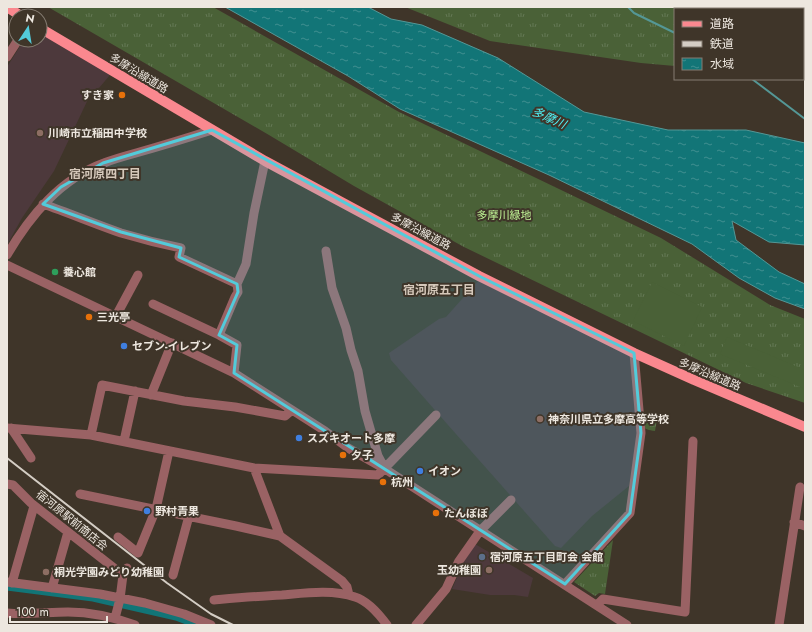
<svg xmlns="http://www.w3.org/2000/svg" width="812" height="632" font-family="Jost,'Noto Sans JP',sans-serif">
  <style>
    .education { fill: #4d393c }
    .grass { fill: url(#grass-tufts) }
    .pitch { fill: #4a6137 }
    .water { fill: url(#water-ripples); stroke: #549796 }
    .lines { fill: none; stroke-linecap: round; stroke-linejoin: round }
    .stream { stroke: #549796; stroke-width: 2 }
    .canal { stroke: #127577; stroke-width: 7 }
    .minor { stroke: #9a6264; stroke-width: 9 }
    .major { stroke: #fa888f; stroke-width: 10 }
    .rail { stroke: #d4cdc4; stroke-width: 2 }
    .marked { fill: #53cbda; fill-opacity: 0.2; stroke: #53cbda; stroke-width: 3; stroke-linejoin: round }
    .food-dot { fill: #e8710a; stroke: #3f3529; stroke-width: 1.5 }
    .education-dot { fill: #8d6e63; stroke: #3f3529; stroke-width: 1.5 }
    .leisure-dot { fill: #2e9e5b; stroke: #3f3529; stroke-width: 1.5 }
    .shop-dot { fill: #3f7fe0; stroke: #3f3529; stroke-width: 1.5 }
    .service-dot { fill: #5c6f8a; stroke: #3f3529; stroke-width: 1.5 }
    .labels { text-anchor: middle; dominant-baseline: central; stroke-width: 4; stroke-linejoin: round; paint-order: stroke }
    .street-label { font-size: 11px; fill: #ede7df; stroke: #3f3529 }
    .poi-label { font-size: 11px; font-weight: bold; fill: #ede7df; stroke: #3f3529; text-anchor: start }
    .park-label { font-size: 11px; fill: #bff395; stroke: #3f3529 }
    .water-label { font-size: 12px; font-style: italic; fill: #4ef4f8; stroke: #3f3529 }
    .neighbourhood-label { font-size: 12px; font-weight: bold; fill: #d5c8ba; stroke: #3f3529 }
  </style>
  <defs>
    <pattern id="grass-tufts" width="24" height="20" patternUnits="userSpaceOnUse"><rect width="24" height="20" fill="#4a6137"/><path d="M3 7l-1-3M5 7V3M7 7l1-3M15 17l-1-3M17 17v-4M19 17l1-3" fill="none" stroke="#647854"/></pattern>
    <pattern id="water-ripples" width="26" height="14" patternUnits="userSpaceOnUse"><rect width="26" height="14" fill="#127577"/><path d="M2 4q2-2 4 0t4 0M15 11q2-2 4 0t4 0" fill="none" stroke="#408f90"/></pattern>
  </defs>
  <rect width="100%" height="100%" fill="#3f3529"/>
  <path class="education" d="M40,32L110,75L94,94L91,93L54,171L22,218L7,245V67L24,40H40Z
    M478,281L632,357L638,432L629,486L592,516L561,548L555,546L448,425L391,360L389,353L439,319L446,317Z
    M475,544L533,578L528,597L514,595H490L452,589L464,561Z"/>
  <path class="grass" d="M48,7H213L399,112L661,238L770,305L805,319V403L746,383L464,247L354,186L269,135Z
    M405,7H740L744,9H675V66L641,63L490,41Z
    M658,413L655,431C642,429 643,428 642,415Z
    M613,540L605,594L599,593L595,596L574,582Z"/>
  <path class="pitch" d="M652,282L702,307L684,346L633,321Z
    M727,337L805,370V389L720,354Z"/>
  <path class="water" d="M225,7H368L391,19L422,25L498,58L584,112L668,130H746L805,143V245L769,242L732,221L736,240L779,272L805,284V309L775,298L739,278L692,244L549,175L400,109L348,76Z"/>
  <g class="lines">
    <path class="stream" d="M628,7L634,13L675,33
      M752,79L805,119"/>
    <path class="canal" d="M7,587L93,598L176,617L197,625"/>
    <path class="minor" d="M744,7L748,9
      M779,9L780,7
      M803,29H805
      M7,57L18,40
      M43,204C69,213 95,224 121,233C141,239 161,244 181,248L179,257L237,284
      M326,251L332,288L346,328L351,350L358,371L365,411L378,456L385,469
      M7,255C30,216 60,179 104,163C114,159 125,156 136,153C161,146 187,138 212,130
      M7,265L234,373L325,431L348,448L385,469L627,625
      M153,304L219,335L237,345L234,373
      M116,316L138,275
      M219,335L235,297L238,292L237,284L246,264L254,213L265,161
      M151,395L172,343
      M7,428L91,435L254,468L378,475L436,415
      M11,428L31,458
      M91,435L102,385L184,401L235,407L285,416L292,410
      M124,441L135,391
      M254,468L280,536
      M7,484L13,485L31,503L123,575
      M80,494L236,526L280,536L342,581L347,587L349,595
      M794,522L805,526
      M118,537L138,553L156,509L169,451
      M173,575L189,516
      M7,582L100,594L145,603L184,614L211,625
      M12,583L34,506
      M565,584L630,513L641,433L634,353
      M52,588L68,532
      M214,600C237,598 259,596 282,595C305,593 332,589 355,597C368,601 379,614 387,625
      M597,605L603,599L685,612L693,441
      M7,613C28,615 48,612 68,612C92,612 113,617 135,625
      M115,618L120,599L123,575L127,568
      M416,625L446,589L459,561L480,531L511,500
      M779,625L800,487"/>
    <path class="major" d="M7,7L21,16
      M40,28L265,161L479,276L634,353L694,380L805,427"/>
    <path class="rail" d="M7,458L167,583L211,614L233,625"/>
  </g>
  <path class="marked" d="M212,130L479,276L634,353L641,433L630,513L565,584L234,373L237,345L219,335L238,292L237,284L179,257L181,248L121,232L43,204L61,187L103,163Z"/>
  <g class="food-dot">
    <circle cx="122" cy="95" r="4"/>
    <circle cx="89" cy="317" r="4"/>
    <circle cx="343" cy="455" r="4"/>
    <circle cx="383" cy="482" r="4"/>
    <circle cx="436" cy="513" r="4"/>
  </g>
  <g class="education-dot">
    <circle cx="40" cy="133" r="4"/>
    <circle cx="540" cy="419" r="4"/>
    <circle cx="489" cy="570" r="4"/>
    <circle cx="46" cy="572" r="4"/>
  </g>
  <circle class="leisure-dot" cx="55" cy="272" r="4"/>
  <g class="shop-dot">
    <circle cx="124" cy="346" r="4"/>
    <circle cx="299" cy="438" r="4"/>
    <circle cx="420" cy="471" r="4"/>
    <circle cx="147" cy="511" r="4"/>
  </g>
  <circle class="service-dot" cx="482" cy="557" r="4"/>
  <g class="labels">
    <g class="street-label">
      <text transform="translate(139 73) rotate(31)">多摩沿線道路</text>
      <text transform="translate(421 231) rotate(28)">多摩沿線道路</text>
      <text transform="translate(710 374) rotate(23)">多摩沿線道路</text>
      <text transform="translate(72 520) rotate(39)">宿河原駅前商店会</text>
    </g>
    <g class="poi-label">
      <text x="114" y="95" text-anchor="end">すき家</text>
      <text x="48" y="133">川崎市立稲田中学校</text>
      <text x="63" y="272">養心館</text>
      <text x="97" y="317">三光亭</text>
      <text x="132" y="346">セブン-イレブン</text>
      <text x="548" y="419">神奈川県立多摩高等学校</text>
      <text x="307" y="438">スズキオート多摩</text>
      <text x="351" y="455">夕子</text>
      <text x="428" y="471">イオン</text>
      <text x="391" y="482">杭州</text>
      <text x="155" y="511">野村青果</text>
      <text x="444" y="513">たんぽぽ</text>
      <text x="490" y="557">宿河原五丁目町会 会館</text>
      <text x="481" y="570" text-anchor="end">玉幼稚園</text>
      <text x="54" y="572">桐光学園みどり幼稚園</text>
    </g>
    <g class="park-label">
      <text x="504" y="215">多摩川緑地</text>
    </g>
    <g class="water-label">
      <text transform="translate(549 118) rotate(24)">多摩川</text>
    </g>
    <g class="neighbourhood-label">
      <text x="105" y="174">宿河原四丁目</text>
      <text x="439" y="290">宿河原五丁目</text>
    </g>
  </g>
  <rect width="812" height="632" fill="none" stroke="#ede7df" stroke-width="16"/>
  <rect x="674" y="8" width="130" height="72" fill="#3f3529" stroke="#857c72"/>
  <rect x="682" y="21" width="20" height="6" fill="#fa888f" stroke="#857c72"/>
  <text x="710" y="28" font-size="12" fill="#ede7df">道路</text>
  <rect x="682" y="41" width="20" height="6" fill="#d4cdc4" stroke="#857c72"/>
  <text x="710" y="48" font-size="12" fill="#ede7df">鉄道</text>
  <rect x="682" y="58" width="20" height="12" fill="url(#water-ripples)" stroke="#857c72"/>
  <text x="710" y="68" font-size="12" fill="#ede7df">水域</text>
  <g transform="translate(28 28) rotate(12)"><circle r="19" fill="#3f3529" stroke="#857c72"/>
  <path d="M0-3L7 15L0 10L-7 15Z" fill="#53cbda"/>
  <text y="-6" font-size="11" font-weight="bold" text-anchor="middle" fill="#ede7df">N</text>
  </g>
  <path d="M10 616v6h97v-6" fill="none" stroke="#ede7df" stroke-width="2"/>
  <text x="16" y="616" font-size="12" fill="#ede7df" stroke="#3f3529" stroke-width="3" paint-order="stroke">100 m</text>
</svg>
